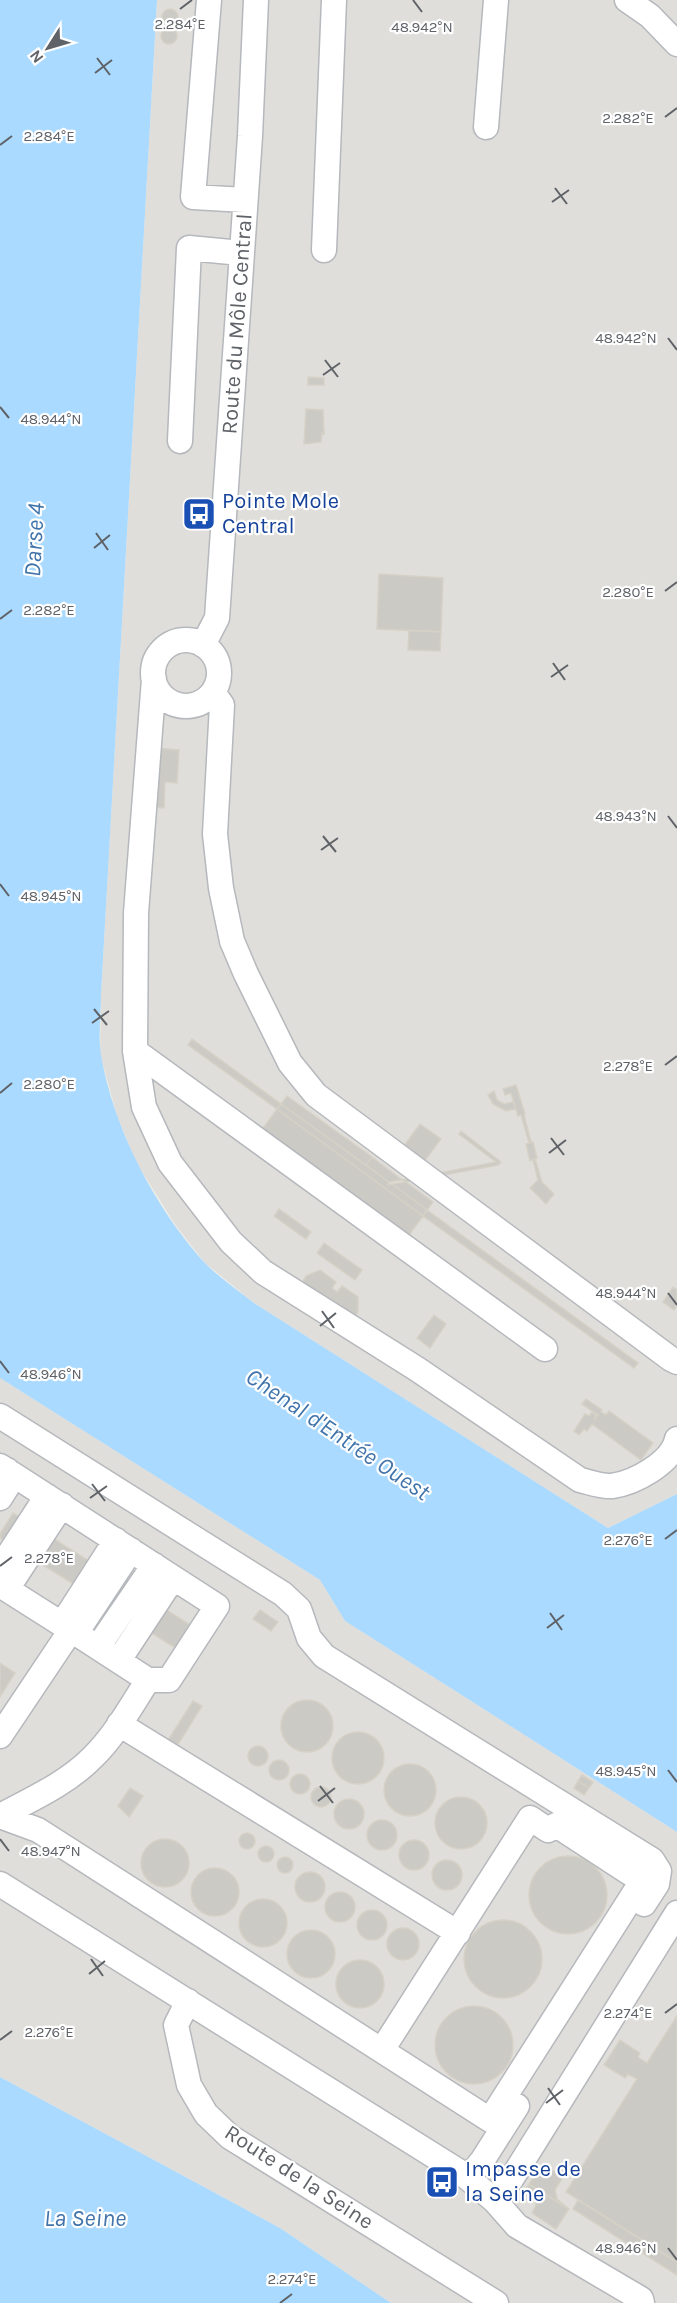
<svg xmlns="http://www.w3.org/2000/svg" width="677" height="2303" font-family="Karla,sans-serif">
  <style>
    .industrial { fill: #e0deda }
    .water { fill: #aadaff }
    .building { fill: #cccac5; stroke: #d6d1c6; stroke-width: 1.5 }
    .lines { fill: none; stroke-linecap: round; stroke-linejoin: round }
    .minor-casing { stroke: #b5b8bc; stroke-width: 27 }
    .minor { stroke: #fff; stroke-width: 24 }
    .ticks { fill: none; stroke: #5f6368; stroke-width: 2 }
    .labels { text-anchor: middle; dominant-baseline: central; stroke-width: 4.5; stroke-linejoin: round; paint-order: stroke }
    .street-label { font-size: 22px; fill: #5f6368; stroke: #fff }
    .transit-label { font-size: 22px; fill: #164399; stroke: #fff; text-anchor: start }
    .water-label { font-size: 24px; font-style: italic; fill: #4174aa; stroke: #fff }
    .ticks-label { font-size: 15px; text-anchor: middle; fill: #5f6368; stroke: #fff; stroke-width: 4.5; stroke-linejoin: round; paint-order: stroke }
  </style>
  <rect width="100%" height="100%" fill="#f1efe8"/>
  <path class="industrial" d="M157,0H677V1494L608,1528L254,1303L205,1263L176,1226L137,1164L117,1116L100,1054L101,995Z
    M0,1378L320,1580L345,1621L677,1832V2303H391L280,2228L0,2077Z"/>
  <path class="water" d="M0,0H157L101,995C101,1014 98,1036 101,1055C113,1127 155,1208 204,1262C218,1277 238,1290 254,1303L608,1528L677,1494V1832L345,1621L320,1580L0,1378Z
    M0,2077L280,2228L391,2303H0Z"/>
  <path class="building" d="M162 17a8 8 0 1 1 16 0a8 8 0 1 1-16 0Z
    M161 36a8 8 0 1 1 16 0a8 8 0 1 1-16 0Z
    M308,377L324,378V385H308Z
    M306,409L323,410L324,434L322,433L321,442L304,444Z
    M379,574L443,578L441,632L377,629Z
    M409,630L441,632L440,651L408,650Z
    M157,748L179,750L177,783L165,782L164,808L149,807Z
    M192,1039L281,1104L277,1109L188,1045Z
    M516,1085L525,1114L524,1115L531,1142L529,1143L521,1115L518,1116L511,1093L505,1095L503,1089Z
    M494,1091L497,1100L504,1104L513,1102L516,1109L506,1111L493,1104L488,1095Z
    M287,1096L372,1157L366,1165L281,1104Z
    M281,1104L389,1182L388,1185L392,1184L427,1210L423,1216L277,1109Z
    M277,1109L423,1216L407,1238L261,1131Z
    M420,1124L441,1139L421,1166L400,1151Z
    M461,1131L501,1162L498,1165L406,1182L402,1180L496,1162L459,1134Z
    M533,1142L537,1158L530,1161L526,1144Z
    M372,1157L402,1180L389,1182L366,1165Z
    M535,1159L542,1182L554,1194L546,1204L530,1188L538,1180L533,1160Z
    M406,1182L433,1202L427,1210L392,1184Z
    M279,1209L311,1232L306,1239L274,1216Z
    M427,1210L638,1363L634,1368L423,1216Z
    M324,1243L362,1270L355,1280L317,1253Z
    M320,1270L336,1282L332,1288L337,1292L342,1286L358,1297V1312L352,1321L301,1285L306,1276Z
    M673,1287L677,1290V1305L674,1310L663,1302Z
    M434,1315L446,1324L430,1348L417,1338Z
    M586,1399L602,1410L601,1412L606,1415L609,1411L653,1443L641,1460L592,1424L587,1431L584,1429L579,1435L574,1431L585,1414L589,1416L592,1412L596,1415L594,1420L598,1415L582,1404Z
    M13,1513L192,1626L177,1649L0,1538V1534Z
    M260,1610L278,1622L271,1631L253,1619Z
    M0,1663L15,1673L0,1697Z
    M281 1726a26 26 0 1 1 52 0a26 26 0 1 1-52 0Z
    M193,1701L202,1706L177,1746L168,1740Z
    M332 1758a26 26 0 1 1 52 0a26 26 0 1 1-52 0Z
    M248 1756a10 10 0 1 1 20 0a10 10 0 1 1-20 0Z
    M269 1770a10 10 0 1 1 20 0a10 10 0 1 1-20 0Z
    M384 1790a26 26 0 1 1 52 0a26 26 0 1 1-52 0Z
    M290 1784a10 10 0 1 1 20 0a10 10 0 1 1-20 0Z
    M582,1775L593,1782L589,1788L578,1781Z
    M578,1781L589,1788L584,1795L574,1788Z
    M311 1797a10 10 0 1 1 20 0a10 10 0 1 1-20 0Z
    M130,1788L143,1796L129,1817L118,1806Z
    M435 1823a26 26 0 1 1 52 0a26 26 0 1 1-52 0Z
    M334 1814a15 15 0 1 1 30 0a15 15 0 1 1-30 0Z
    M367 1835a15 15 0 1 1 30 0a15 15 0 1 1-30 0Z
    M239 1841a8 8 0 1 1 16 0a8 8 0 1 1-16 0Z
    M141 1863a24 24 0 1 1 48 0a24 24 0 1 1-48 0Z
    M399 1855a15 15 0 1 1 30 0a15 15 0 1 1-30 0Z
    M258 1854a8 8 0 1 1 16 0a8 8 0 1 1-16 0Z
    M529 1895a39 39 0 1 1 78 0a39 39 0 1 1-78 0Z
    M277 1865a8 8 0 1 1 16 0a8 8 0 1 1-16 0Z
    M432 1875a15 15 0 1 1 30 0a15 15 0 1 1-30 0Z
    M191 1892a24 24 0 1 1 48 0a24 24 0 1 1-48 0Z
    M295 1887a15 15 0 1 1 30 0a15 15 0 1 1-30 0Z
    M325 1907a15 15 0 1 1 30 0a15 15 0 1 1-30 0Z
    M239 1923a24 24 0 1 1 48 0a24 24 0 1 1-48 0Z
    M357 1925a15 15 0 1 1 30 0a15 15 0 1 1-30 0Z
    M464 1959a39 39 0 1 1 78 0a39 39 0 1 1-78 0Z
    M387 1944a16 16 0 1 1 32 0a16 16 0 1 1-32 0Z
    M287 1954a24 24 0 1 1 48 0a24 24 0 1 1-48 0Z
    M336 1984a24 24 0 1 1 48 0a24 24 0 1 1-48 0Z
    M435 2045a39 39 0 1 1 78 0a39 39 0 1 1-78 0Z
    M677,2016V2262L566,2192L637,2079L628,2074L625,2078L604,2065L620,2040L640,2053L638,2057L647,2063Z
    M542,2164L563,2177L555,2190L557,2199L569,2209L529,2184Z
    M529,2184L569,2209L556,2229L532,2213L536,2205L534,2194L526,2188Z
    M578,2200L677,2262V2275L573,2209Z"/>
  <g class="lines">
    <defs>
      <path id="minor" d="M209,0L193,197L245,200
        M627,0L650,16L677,44
        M486,127L496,0
        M324,250L334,0
        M180,441L189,248L241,253
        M153 673a33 33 0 1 1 66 0a33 33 0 1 1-66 0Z
        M203,645L217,618L250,136L256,0
        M154,679L136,913L135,1051L545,1349
        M213,692L222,705L215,834L221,888L232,941L246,974L290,1063L316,1095L671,1359L677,1362
        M135,1051L144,1107L170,1163L231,1242L263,1272L417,1369L580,1480C589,1482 602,1487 612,1486C634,1483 672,1463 677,1439
        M0,1416L283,1594L299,1609L309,1638L324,1656L652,1860L659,1871L657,1884L644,1904
        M0,1466L217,1606L169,1680H148
        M0,1498L7,1487V1470
        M0,1568L47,1496
        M0,1585L71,1630L0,1736
        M7,1589L62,1505
        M62,1624L116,1540
        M76,1633L131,1550
        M98,1647L154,1565
        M119,1660L173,1578
        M119,1724L458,1933
        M0,1816L38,1830L490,2120L642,1881L556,1825L548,1830L530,1818L382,2050
        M0,1816C32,1799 68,1783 94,1756C116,1734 131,1706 148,1680L71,1630
        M0,1884L463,2174L495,2201L517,2226L641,2299L642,2303
        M188,2001L176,2025L189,2085L206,2114L230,2137L496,2303
        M468,2178L482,2161L517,2106
        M495,2201L512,2178L677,1913"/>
    </defs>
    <use href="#minor" class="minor-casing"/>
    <use href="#minor" class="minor"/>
  </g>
  <path class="ticks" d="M413,0L422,12M180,9L192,0M97,58L110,75M95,73L112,60M665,117L677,108M0,145L12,136M555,188L567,204M552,202L569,190M668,338L677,350M325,360L338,377M323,375L340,363M0,407L9,418M96,533L108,550M94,548L110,535M665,591L677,582M0,619L12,610M553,663L565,680M551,677L568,665M668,816L677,828M323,836L336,852M321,850L338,838M0,884L9,896M94,1009L107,1025M92,1023L109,1011M665,1065L677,1056M0,1093L12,1083M551,1138L564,1155M549,1153L566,1140M668,1293L677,1305M322,1311L334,1328M320,1326L336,1313M0,1361L9,1373M92,1484L105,1501M90,1498L107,1486M665,1539L677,1530M0,1566L12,1557M550,1613L562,1630M547,1628L564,1615M668,1770L677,1782M320,1786L333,1803M318,1801L335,1788M0,1839L9,1851M91,1959L103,1976M89,1974L105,1961M665,2013L677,2004M0,2040L12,2031M548,2088L560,2105M546,2103L563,2090M668,2248L677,2260M280,2303L292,2294"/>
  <defs>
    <symbol id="bus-square" viewBox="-11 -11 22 22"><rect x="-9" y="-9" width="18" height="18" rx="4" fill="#1a4fb4" stroke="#fff"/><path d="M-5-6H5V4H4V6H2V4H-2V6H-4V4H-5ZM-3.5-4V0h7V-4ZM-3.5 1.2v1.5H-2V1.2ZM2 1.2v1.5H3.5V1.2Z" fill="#fff"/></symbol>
  </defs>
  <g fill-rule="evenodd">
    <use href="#bus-square" x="180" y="495" width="38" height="38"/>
    <use href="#bus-square" x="423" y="2163" width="38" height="38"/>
  </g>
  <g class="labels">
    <g class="street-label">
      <text transform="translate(237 324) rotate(-86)">Route du Môle Central</text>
      <text transform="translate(299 2177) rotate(33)">Route de la Seine</text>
    </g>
    <g class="transit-label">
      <text x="222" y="501">Pointe Mole<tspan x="222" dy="25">Central</tspan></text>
      <text x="465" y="2169">Impasse de<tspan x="465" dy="25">la Seine</tspan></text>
    </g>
    <g class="water-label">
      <text transform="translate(34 540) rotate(-87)">Darse 4</text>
      <text transform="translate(338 1434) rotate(34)">Chenal d'Entrée Ouest</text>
      <text x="85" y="2218">La Seine</text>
    </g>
  </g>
  <g class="ticks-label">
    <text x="180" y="29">2.284°E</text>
    <text x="422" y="32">48.942°N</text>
    <text x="628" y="123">2.282°E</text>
    <text x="49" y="141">2.284°E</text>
    <text x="626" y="343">48.942°N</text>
    <text x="51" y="424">48.944°N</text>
    <text x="628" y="597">2.280°E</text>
    <text x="49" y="615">2.282°E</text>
    <text x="626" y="821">48.943°N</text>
    <text x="51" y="901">48.945°N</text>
    <text x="628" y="1071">2.278°E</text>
    <text x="49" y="1089">2.280°E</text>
    <text x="626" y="1298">48.944°N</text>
    <text x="51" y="1379">48.946°N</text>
    <text x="628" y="1545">2.276°E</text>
    <text x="49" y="1563">2.278°E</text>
    <text x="626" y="1776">48.945°N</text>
    <text x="51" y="1856">48.947°N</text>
    <text x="628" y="2018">2.274°E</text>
    <text x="49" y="2037">2.276°E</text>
    <text x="626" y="2253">48.946°N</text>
    <text x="292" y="2284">2.274°E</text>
  </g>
  <g transform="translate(48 48) rotate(233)" stroke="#ffffff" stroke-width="4.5" paint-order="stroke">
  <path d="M0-4.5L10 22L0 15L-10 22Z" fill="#5f6368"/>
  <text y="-9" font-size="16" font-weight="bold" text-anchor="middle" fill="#5f6368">N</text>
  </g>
</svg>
